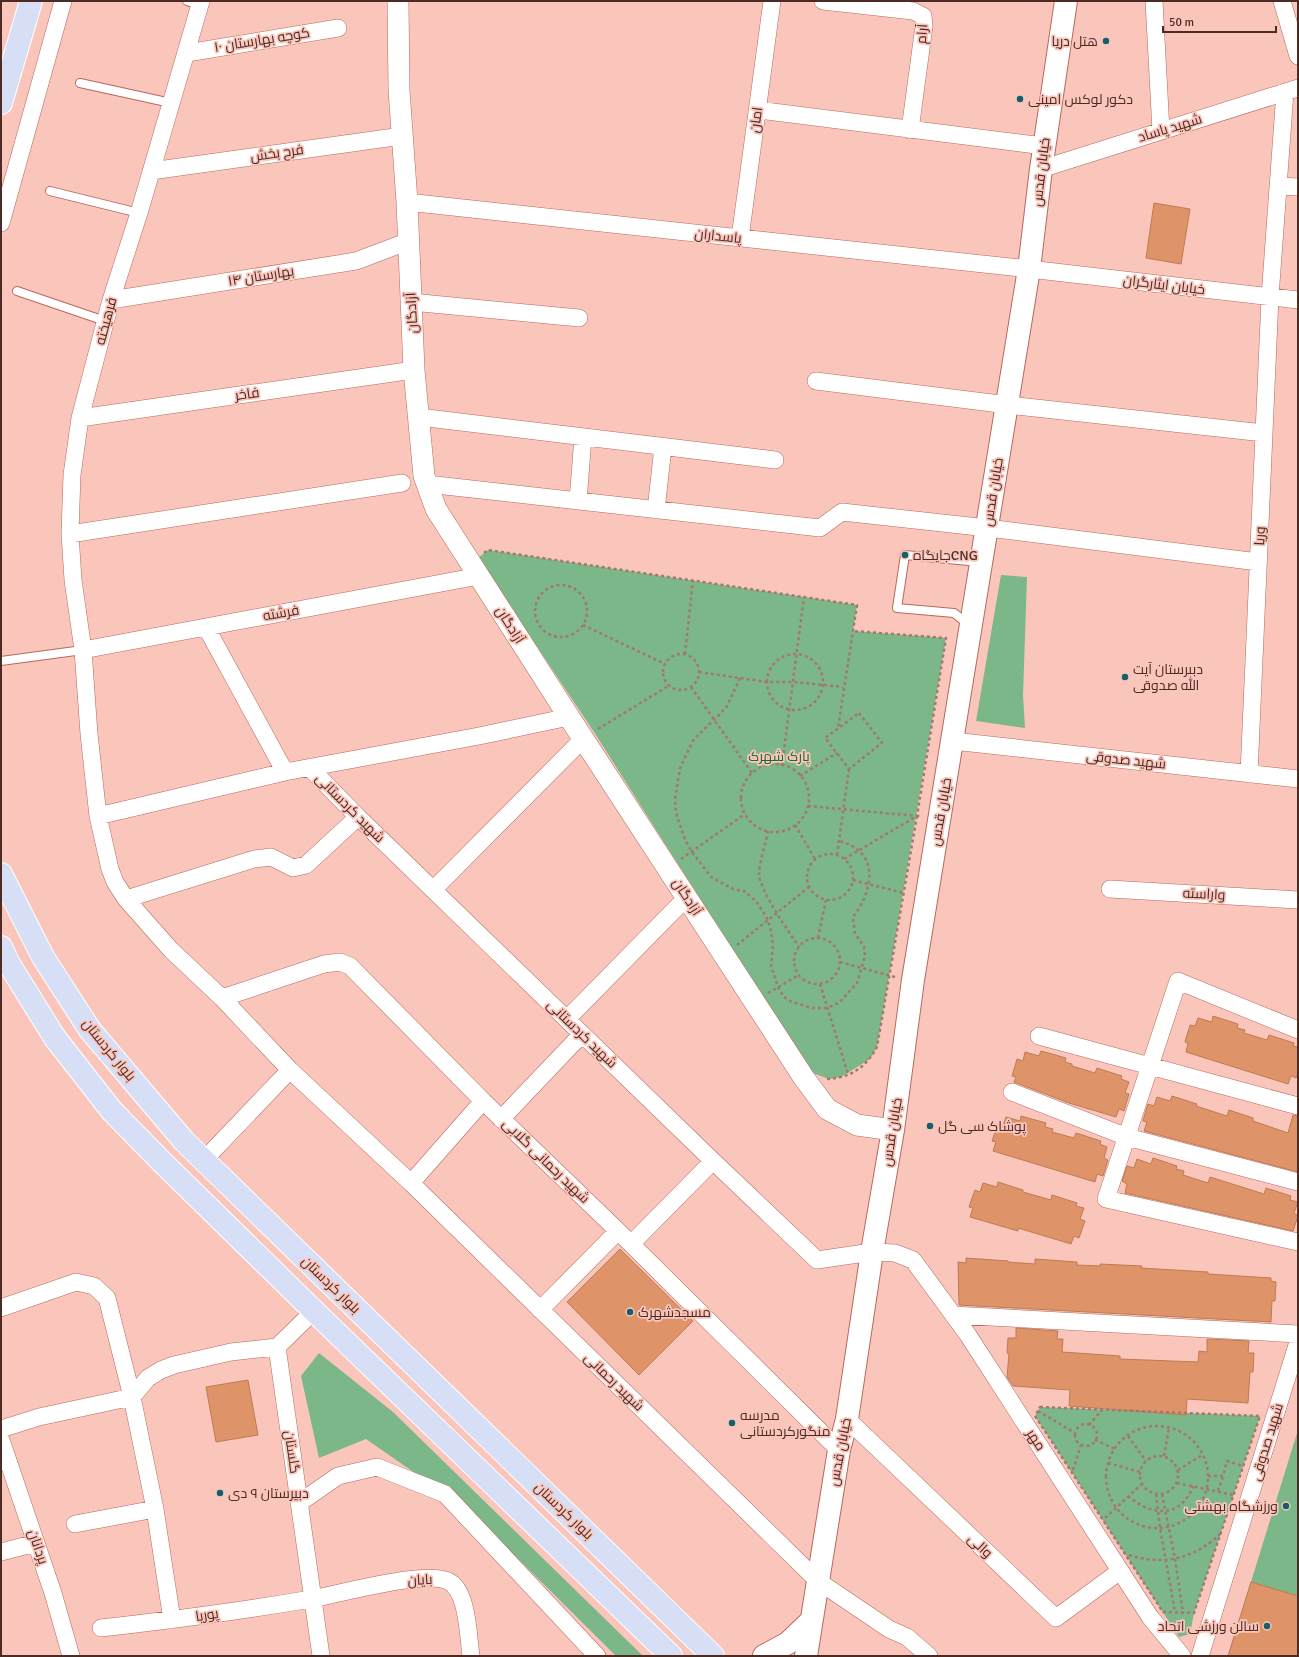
<svg xmlns="http://www.w3.org/2000/svg" width="1299" height="1657" font-family="Signika,Cairo,sans-serif">
  <style>
    .green { fill: #7bb788 }
    .building { fill: #de9468; stroke: #bf7a52 }
    .lines { fill: none; stroke-linecap: round; stroke-linejoin: round }
    .service-casing { stroke: #b7695c; stroke-width: 10 }
    .minor-casing { stroke: #b7695c; stroke-width: 18 }
    .tertiary-casing { stroke: #b7695c; stroke-width: 22 }
    .secondary-casing { stroke: #b7695c; stroke-width: 24 }
    .primary-casing { stroke: #fff; stroke-width: 24 }
    .path { stroke: #a27870; stroke-width: 2.5; stroke-dasharray: 3 3; stroke-linecap: butt }
    .service { stroke: #fff; stroke-width: 8 }
    .minor { stroke: #fff; stroke-width: 17 }
    .tertiary { stroke: #fff; stroke-width: 21 }
    .secondary { stroke: #fff; stroke-width: 22 }
    .primary { stroke: #d7dff6; stroke-width: 22 }
    .poi-dot { fill: #13606c; stroke: #fac6bc; stroke-width: 1.5 }
    .labels { text-anchor: middle; dominant-baseline: central; stroke-width: 3.5; stroke-linejoin: round; paint-order: stroke }
    .street-label { font-size: 14px; fill: #4c2b25; stroke: #fac6bc }
    .poi-label { font-size: 14px; fill: #4c2b25; stroke: #fac6bc; text-anchor: start }
    .park-label { font-size: 14px; fill: #1a6835; stroke: #fac6bc }
  </style>
  <rect width="100%" height="100%" fill="#fac6bc"/>
  <path class="green" d="M488,550L857,605L853,631L946,638L877,1047L870,1059L841,1077L829,1079L810,1072L594,732L478,558Z
    M1001,575L1027,577L1023,695L1025,728L976,721Z
    M319,1353L393,1412L643,1656H616L471,1512L366,1439L319,1458L301,1376Z
    M1040,1407L1260,1416L1194,1613L1190,1634L1179,1637L1035,1416Z
    M1298,1430V1656H1228Z"/>
  <path class="building" d="M1154,203L1190,209L1181,264L1146,258Z
    M1213,1016L1238,1024L1237,1028L1245,1030L1244,1033L1267,1040L1269,1035L1294,1043L1293,1046L1298,1047V1072L1296,1078L1291,1076L1288,1084L1186,1052L1188,1043L1185,1042L1190,1025L1195,1026L1198,1018L1212,1022Z
    M1041,1051L1066,1058L1065,1062L1072,1064V1066L1095,1073L1097,1068L1122,1076L1121,1079L1129,1082L1125,1093L1129,1094L1124,1111L1119,1109L1116,1117L1069,1103L1014,1082L1016,1077L1012,1076L1017,1059L1023,1061L1025,1052L1039,1056Z
    M1172,1096L1197,1104L1196,1106L1227,1116L1229,1110L1253,1118V1121L1288,1133L1293,1115L1298,1116V1172L1144,1131L1147,1122L1143,1121L1144,1117L1148,1104L1154,1106L1157,1097L1170,1101Z
    M1021,1116L1046,1123L1045,1127L1053,1129L1052,1132L1074,1138L1076,1133L1101,1141L1100,1144L1107,1147L1104,1158L1108,1160L1103,1176L1097,1174L1095,1182L993,1151L996,1142L992,1141L998,1124L1003,1126L1006,1117L1020,1121Z
    M1153,1158L1177,1166L1176,1169L1184,1171L1183,1175L1208,1183L1210,1177L1264,1194L1266,1188L1291,1196L1290,1200L1298,1202L1294,1213L1298,1216L1293,1231L1125,1193L1127,1184L1122,1181L1127,1166L1134,1168L1137,1159L1151,1164Z
    M998,1182L1023,1190V1192L1051,1200L1052,1195L1077,1203L1076,1206L1084,1208L1080,1219L1085,1221L1079,1238L1074,1236L1071,1244L1018,1228V1231L970,1217L973,1208L969,1207L975,1190L980,1192L983,1183L997,1187Z
    M620,1249L693,1321L639,1375L567,1302Z
    M966,1258L1008,1261V1262L1035,1264V1259L1077,1262V1265L1100,1266V1264L1142,1266L1141,1268L1208,1272V1274L1271,1278V1281L1276,1282L1275,1301H1272L1271,1322L959,1305L958,1262L966,1263Z
    M1016,1328L1058,1331L1057,1339H1063L1062,1352L1120,1356V1359L1198,1362L1199,1351L1207,1352V1339L1249,1341L1248,1353H1254L1253,1372H1250L1248,1403L1187,1399L1186,1415L1069,1406L1070,1390L1013,1386L1007,1377L1009,1354L1007,1353L1008,1338H1016Z
    M248,1380L258,1435L216,1442L206,1387Z
    M1251,1582L1298,1596V1656H1228Z"/>
  <g class="lines">
    <defs>
      <path id="service" d="M187,1L200,5
        M80,83L171,103
        M50,191L139,213
        M17,291L105,321
        M965,626L963,620L954,613L897,608L905,555L969,561L977,554
        M1,661L83,650"/>
      <path id="minor" d="M201,1L139,213L111,300L80,418L72,475L70,534L73,580L83,650L89,734L98,816L110,869L115,882L126,899L171,950L222,998L290,1070L411,1183L818,1581L889,1629L907,1637L929,1656
        M823,1L913,11L923,16L924,26L910,130
        M1154,1L1161,131
        M1282,1L1298,56
        M187,53L338,28
        M758,110L1044,146
        M1041,169L1298,88
        M151,171L402,136
        M1279,186L1298,187
        M407,202L1029,269L1298,300
        M1,223L63,1
        M740,238L772,1
        M111,300L356,261L409,241
        M411,302L579,318
        M816,381L1008,405L1264,433
        M419,417L775,460
        M80,418L414,370
        M427,484L820,528L842,512L988,528L1258,562
        M578,501L583,437
        M656,510L663,447
        M70,534L402,483
        M206,627L285,772
        M83,650L479,576
        M953,741L1298,779
        M310,768L358,817L713,1161L817,1260L872,1252L895,1253L913,1260L968,1335L1150,1617L1182,1656
        M1249,774L1270,297L1285,92
        M98,816L285,772L479,736L569,717
        M1110,889L1298,900
        M433,890L584,738
        M126,899L254,859L271,857L293,868L306,865L358,817
        M222,998L324,964L340,962L350,966L483,1101L618,1231L839,1450
        M567,1019L687,897
        M1298,1030L1178,981L1106,1199L1298,1242
        M1039,1036L1298,1106
        M1012,1092L1127,1137L1298,1182
        M501,1119L582,1034
        M204,1160L290,1070
        M411,1183L483,1101
        M631,1244L713,1161
        M1,1308L76,1282L94,1286L107,1298L132,1397L155,1509L172,1620
        M540,1310L618,1231
        M314,1311L277,1347L321,1656
        M953,1315L1298,1334
        M847,1419L1056,1618L1120,1571
        M1,1429L39,1417L132,1397L148,1378L161,1370L174,1365L231,1352L277,1347
        M1,1440L53,1593L71,1656
        M299,1503L338,1476L377,1467L445,1494L597,1656
        M75,1524L155,1509
        M1,1552L36,1543
        M101,1628C171,1620 241,1611 311,1599C339,1594 425,1570 448,1581C468,1590 468,1636 471,1656
        M1200,1656L1298,1342"/>
      <path id="tertiary" d="M398,1L399,90L407,202L414,370L424,476L436,509L569,717L804,1078L827,1109L857,1125L893,1130"/>
      <path id="secondary" d="M764,1656L788,1643L810,1622
        M806,1656L839,1450L847,1419L872,1252L893,1130L913,980L1029,269L1041,169L1066,1"/>
      <path id="primary" d="M1,103L31,1
        M1,874L43,957L90,1030L184,1141L713,1656
        M1,947L9,964L55,1038L112,1111L162,1162L314,1311L671,1656"/>
    </defs>
    <use href="#service" class="service-casing"/>
    <use href="#minor" class="minor-casing"/>
    <use href="#tertiary" class="tertiary-casing"/>
    <use href="#secondary" class="secondary-casing"/>
    <use href="#primary" class="primary-casing"/>
    <path class="path" d="M484,553L488,550L857,605L838,728
      M535 611a26 26 0 1 1 52 0a26 26 0 1 1-52 0Z
      M583,625L665,664
      M767 682a28 28 0 1 1 56 0a28 28 0 1 1-56 0Z
      M685,654L693,580
      M663 672a18 18 0 1 1 36 0a18 18 0 1 1-36 0Z
      M699,672L767,682H794L843,687
      M740,678L726,708L694,739L680,768L675,799L676,813L685,840L692,852L711,877L733,889L744,891L756,901L768,920L771,931L773,946L771,966L778,987L784,997L792,1002L812,1008H827L840,1002L857,983L865,956L864,947L855,933L853,917C874,890 880,851 839,841
      M691,687L752,773
      M859,713L882,743L849,769L825,738Z
      M598,729L670,685
      M741 798a34 34 0 1 1 68 0a34 34 0 1 1-68 0Z
      M782,765L804,597
      M800,776L837,753
      M808,806L917,816L946,638L853,631
      M795,825L815,859
      M768,831C766,843 759,863 759,874C760,891 789,932 799,947
      M807 877a23 23 0 1 1 46 0a23 23 0 1 1-46 0Z
      M837,855L849,769
      M681,859L745,814
      M844,859L917,816H922
      M853,880L903,893
      M818,938L826,900
      M794 961a23 23 0 1 1 46 0a23 23 0 1 1-46 0Z
      M737,945L809,887
      M840,962L895,977
      M820,984L848,1074
      M768,993L799,975
      M827,1079C851,1078 866,1067 877,1047L917,816
      M1040,1407L1260,1416L1194,1613L1163,1612L1035,1416Z
      M1038,1411L1075,1433
      M1075 1435a11 11 0 1 1 22 0a11 11 0 1 1-22 0Z
      M1089,1425L1102,1410
      M1106 1477a51 51 0 1 1 102 0a51 51 0 1 1-102 0Z
      M1128,1436L1146,1461
      M1095,1440L1115,1449
      M1140 1475a19 19 0 1 1 38 0a19 19 0 1 1-38 0Z
      M1164,1456L1169,1428
      M1108,1463L1140,1472
      M1073,1470L1081,1445
      M1178,1470L1202,1455
      M1208,1476H1223L1227,1461L1243,1466
      M1177,1483L1233,1495
      M1218,1491L1223,1476
      M1156,1494L1160,1528L1175,1612
      M1162,1494L1175,1559L1183,1613
      M1128,1496C1144,1510 1170,1520 1186,1499C1189,1495 1192,1491 1193,1486
      M1105,1518L1142,1484
      M1129,1555C1163,1566 1194,1559 1220,1534"/>
    <use href="#service" class="service"/>
    <use href="#minor" class="minor"/>
    <use href="#tertiary" class="tertiary"/>
    <use href="#secondary" class="secondary"/>
    <use href="#primary" class="primary"/>
  </g>
  <g class="poi-dot">
    <circle cx="1106" cy="41" r="4"/>
    <circle cx="1020" cy="99" r="4"/>
    <circle cx="905" cy="555" r="4"/>
    <circle cx="1125" cy="677" r="4"/>
    <circle cx="930" cy="1126" r="4"/>
    <circle cx="630" cy="1312" r="4"/>
    <circle cx="732" cy="1423" r="4"/>
    <circle cx="220" cy="1493" r="4"/>
    <circle cx="1286" cy="1506" r="4"/>
    <circle cx="1267" cy="1626" r="4"/>
  </g>
  <g class="labels">
    <g class="street-label">
      <text transform="translate(922 34) rotate(-86)">آرام</text>
      <text transform="translate(262 40) rotate(-9)">کوچه بهارستان ۱۰</text>
      <text transform="translate(756 120) rotate(-82)">امان</text>
      <text transform="translate(1170 128) rotate(-17)">شهید پاساد</text>
      <text transform="translate(277 153) rotate(-8)">فرح بخش</text>
      <text transform="translate(1041 172) rotate(-83)">خیابان قدس</text>
      <text transform="translate(718 236) rotate(6)">پاسداران</text>
      <text transform="translate(261 276) rotate(-9)">بهارستان ۱۴</text>
      <text transform="translate(1164 285) rotate(7)">خیابان ایثارگران</text>
      <text transform="translate(412 313) rotate(-93)">آزادگان</text>
      <text transform="translate(106 321) rotate(-75)">فرهیخته</text>
      <text transform="translate(247 394) rotate(-8)">فاخر</text>
      <text transform="translate(993 492) rotate(-81)">خیابان قدس</text>
      <text transform="translate(1260 536) rotate(-87)">وریا</text>
      <text transform="translate(281 613) rotate(-10)">فرشته</text>
      <text transform="translate(510 625) rotate(58)">آزادگان</text>
      <text transform="translate(1126 760) rotate(6)">شهید صدوقی</text>
      <text transform="translate(350 808) rotate(45)">شهید کردستانی</text>
      <text transform="translate(941 812) rotate(-80)">خیابان قدس</text>
      <text transform="translate(1204 894) rotate(3)">واراسته</text>
      <text transform="translate(687 897) rotate(57)">آزادگان</text>
      <text transform="translate(582 1034) rotate(44)">شهید کردستانی</text>
      <text transform="translate(109 1050) rotate(51)">بلوار کردستان</text>
      <text transform="translate(892 1132) rotate(-81)">خیابان قدس</text>
      <text transform="translate(546 1161) rotate(44)">شهید رحمانی گلابی</text>
      <text transform="translate(331 1285) rotate(44)">بلوار کردستان</text>
      <text transform="translate(614 1382) rotate(44)">شهید رحمانی</text>
      <text transform="translate(1036 1440) rotate(57)">مهر</text>
      <text transform="translate(1267 1442) rotate(-73)">شهید صدوقی</text>
      <text transform="translate(292 1452) rotate(82)">گلستان</text>
      <text transform="translate(840 1452) rotate(-79)">خیابان قدس</text>
      <text transform="translate(564 1511) rotate(44)">بلوار کردستان</text>
      <text transform="translate(980 1546) rotate(43)">والی</text>
      <text transform="translate(38 1547) rotate(71)">پردانان</text>
      <text transform="translate(420 1580) rotate(-3)">بایان</text>
      <text transform="translate(207 1615) rotate(-9)">پوریا</text>
    </g>
    <g class="poi-label">
      <text x="1098" y="41" text-anchor="end">هتل دریا</text>
      <text x="1028" y="99">دکور لوکس امینی</text>
      <text x="913" y="555">جایگاهCNG</text>
      <text x="1133" y="669">دبیرستان آیت<tspan x="1133" dy="16">الله صدوقی</tspan></text>
      <text x="938" y="1126">پوشاک سی گل</text>
      <text x="638" y="1312">مسجدشهرک</text>
      <text x="740" y="1415">مدرسه<tspan x="740" dy="16">منگورکردستانی</tspan></text>
      <text x="228" y="1493">دبیرستان ۹ دی</text>
      <text x="1278" y="1506" text-anchor="end">ورزشگاه بهشتی</text>
      <text x="1259" y="1626" text-anchor="end">سالن ورزشی اتحاد</text>
    </g>
    <g class="park-label">
      <text x="779" y="756">پارک شهرک</text>
    </g>
  </g>
  <rect width="1299" height="1657" fill="none" stroke="#4c2b25" stroke-width="4"/>
  <path d="M1163 26v6h113v-6" fill="none" stroke="#4c2b25" stroke-width="2"/>
  <text x="1169" y="26" font-size="12" fill="#4c2b25" stroke="#fac6bc" stroke-width="3" paint-order="stroke">50 m</text>
</svg>
